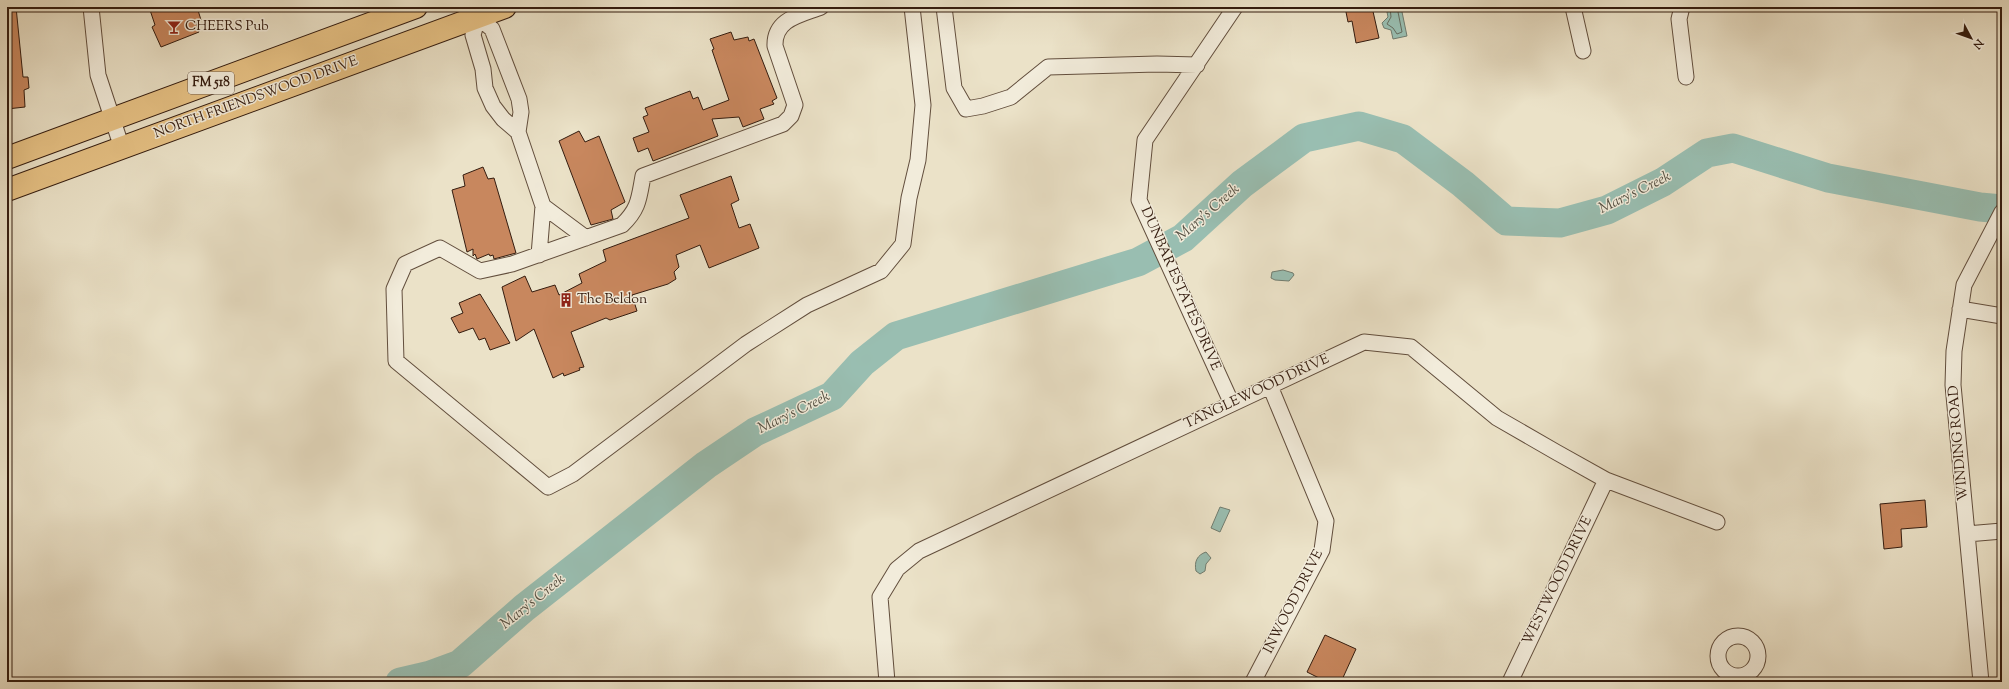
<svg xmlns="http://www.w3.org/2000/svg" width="2009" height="689" font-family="'Sorts Mill Goudy',serif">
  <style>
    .water { fill: #99beb1; stroke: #717d70 }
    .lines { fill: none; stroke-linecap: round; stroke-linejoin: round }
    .shore { stroke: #666d60; stroke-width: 1 }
    .river { stroke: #99beb1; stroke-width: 29 }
    .building { fill: #c8875e; stroke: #341c0f }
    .minor-casing { stroke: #624e3d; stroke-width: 17 }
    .primary-casing { stroke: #341c0f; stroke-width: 24 }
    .minor { stroke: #f2ecdb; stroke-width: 15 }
    .primary { stroke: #e6c184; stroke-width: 22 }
    .labels { text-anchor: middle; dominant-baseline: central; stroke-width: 3; stroke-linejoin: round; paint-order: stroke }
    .shield { fill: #f2ecdb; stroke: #6d5a4c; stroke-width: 1 }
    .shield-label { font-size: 13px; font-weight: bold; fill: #341c0f }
    .poi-label { font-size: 14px; fill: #341c0f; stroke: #f2ecdb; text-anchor: start }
    .street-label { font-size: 14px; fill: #341c0f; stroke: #f2ecdb }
    .water-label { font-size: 15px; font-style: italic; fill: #524d40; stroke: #f2ecdb }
  </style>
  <rect width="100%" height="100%" fill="#ebe2c8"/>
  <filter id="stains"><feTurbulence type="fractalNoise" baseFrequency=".005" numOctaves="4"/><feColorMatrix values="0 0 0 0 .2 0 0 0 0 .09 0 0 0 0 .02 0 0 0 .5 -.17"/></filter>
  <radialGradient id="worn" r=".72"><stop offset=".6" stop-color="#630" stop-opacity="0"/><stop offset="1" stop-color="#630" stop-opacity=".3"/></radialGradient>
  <path class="water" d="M1386,7H1401L1407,36L1393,39L1391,30L1384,28L1382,23L1388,17Z
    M1283,270L1293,273L1294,275L1289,281L1275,280L1271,278L1272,272Z
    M1220,507L1230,510L1220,532L1211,528Z
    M1206,552L1211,558L1206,564L1205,571L1200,574L1196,571C1194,562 1197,555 1206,552Z"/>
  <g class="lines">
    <path class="shore" d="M1390,7L1391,17L1387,24L1393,28L1397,34L1402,32L1397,7"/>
    <path class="river" d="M400,682L430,675L460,664L524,608L706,465L755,432L832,396L862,363L896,336L1138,262L1183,238L1242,184L1304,138L1359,126L1403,139L1463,184L1506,221L1560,223L1607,210L1663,182L1707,153L1733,148L1828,178L1980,207L2002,209"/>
  </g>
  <path class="building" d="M7,7H16L23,77H28L29,88L24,90L25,107L7,109Z
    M149,7H197L201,20L196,23L199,32L161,47L152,27L155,25Z
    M1345,7H1372L1379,38L1356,43L1352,21L1348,22Z
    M731,32L734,40L748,37L749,41L754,39L777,98L772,101L774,104L760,109L764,119L743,127L739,117L712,119L718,136L653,161L648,148L638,152L633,138L649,132L643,117L648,115L645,108L690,91L693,99L698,97L703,110L729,100L712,50L714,49L710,39Z
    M579,131L585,142L599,136L625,202L611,210L613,219L591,225L559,141Z
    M483,167L488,179L494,178L516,253L494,259L493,255L490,256L489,254L477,259L475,254L473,256V249L467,252L452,190L465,186L463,175Z
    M731,176L739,200L731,204L739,228L750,224L759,248L709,268L700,245L676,255L679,267L674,272L676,279L668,284L632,295L637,311L610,320L606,318L571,332L584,367L579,368L580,370L564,376L563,373L553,378L534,329L516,341L502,287L525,276L532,292L555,285L559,295L582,283L579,274L606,261L603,250L689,218L680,195Z
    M480,294L510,343L490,350L485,338L479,340L473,328L459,333L451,318L463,313L459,303Z
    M1925,500L1927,527L1901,529L1902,547L1884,549L1880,504Z
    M1325,635L1356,649L1341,682H1327L1307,672Z"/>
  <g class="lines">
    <defs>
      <path id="minor" d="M91,7L98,75L122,148
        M821,7C800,15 774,19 775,46L795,105L791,116L783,124L643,176C639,198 639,209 622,225L512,264L480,271L440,248L405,264L394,289L396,361L548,487L573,474L746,344L807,305L881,271L903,244L909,198L918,160L923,105L912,7
        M944,7L954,88L966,109L983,106L1011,97L1048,67L1157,64L1197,65
        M1573,7L1583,51
        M1682,7L1679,19L1686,77
        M475,10L478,17L492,29L519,99L521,112L518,132L543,206L539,255
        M478,17L473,35L483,69L485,88L493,106L503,119L518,132
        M543,206L586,238
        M1960,309L2002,316
        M1232,404L1139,200L1145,140L1235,7
        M1967,534L2002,531
        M1718 656a20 20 0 1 1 40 0a20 20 0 1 1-40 0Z
        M887,682L880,597L897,569L919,551L1364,342L1411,347L1497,418L1556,452L1606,480L1717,522
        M1253,682L1322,550L1326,521L1270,386
        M1510,682L1606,480
        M1981,682L1953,385L1954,351L1964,285L2002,212"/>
      <path id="primary" d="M7,158L416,7
        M7,190L505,7"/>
    </defs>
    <use href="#minor" class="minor-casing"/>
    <use href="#primary" class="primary-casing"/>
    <use href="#minor" class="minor"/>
    <use href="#primary" class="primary"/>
  </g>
  <defs>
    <symbol id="bar-bare" viewBox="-9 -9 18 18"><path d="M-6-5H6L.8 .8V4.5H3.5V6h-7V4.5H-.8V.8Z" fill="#8f2418" stroke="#f2ecdb" stroke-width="2.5" paint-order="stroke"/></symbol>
    <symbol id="building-bare" viewBox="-9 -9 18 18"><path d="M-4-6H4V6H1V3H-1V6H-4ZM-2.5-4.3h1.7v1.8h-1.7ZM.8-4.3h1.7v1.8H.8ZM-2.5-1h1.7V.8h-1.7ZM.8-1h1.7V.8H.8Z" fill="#8f2418" stroke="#f2ecdb" stroke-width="2.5" paint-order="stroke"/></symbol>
  </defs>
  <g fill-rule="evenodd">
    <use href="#bar-bare" x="164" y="17" width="20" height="20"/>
    <use href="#building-bare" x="556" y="290" width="20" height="20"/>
  </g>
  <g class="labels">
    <rect class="shield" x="188" y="72" width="46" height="22" rx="3"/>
    <g class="shield-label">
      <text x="211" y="83">FM 518</text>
    </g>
    <g class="poi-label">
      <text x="185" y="27">CHEERS Pub</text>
      <text x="577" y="300">The Beldon</text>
    </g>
    <g class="street-label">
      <text transform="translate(256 98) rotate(-20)">NORTH FRIENDSWOOD DRIVE</text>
      <text transform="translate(1180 289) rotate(66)">DUNBAR ESTATES DRIVE</text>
      <text transform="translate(1257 392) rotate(-25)">TANGLEWOOD DRIVE</text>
      <text transform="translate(1959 443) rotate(-95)">WINDING ROAD</text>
      <text transform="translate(1558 581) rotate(-64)">WESTWOOD DRIVE</text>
      <text transform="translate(1294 602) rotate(-63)">INWOOD DRIVE</text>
    </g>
    <g class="water-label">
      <text transform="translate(1635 193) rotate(-26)">Mary's Creek</text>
      <text transform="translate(1208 213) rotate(-41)">Mary's Creek</text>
      <text transform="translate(794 413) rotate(-26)">Mary's Creek</text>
      <text transform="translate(533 602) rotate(-39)">Mary's Creek</text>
    </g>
  </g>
  <rect width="2009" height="689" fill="none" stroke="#ebe2c8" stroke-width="24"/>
  <rect x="8" y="8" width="1993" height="673" fill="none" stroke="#341c0f" stroke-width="2"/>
  <rect x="12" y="12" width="1985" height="665" fill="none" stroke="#341c0f"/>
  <g transform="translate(1971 38) rotate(131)" stroke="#f2ecdb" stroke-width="3" paint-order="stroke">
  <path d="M0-3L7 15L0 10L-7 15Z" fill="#341c0f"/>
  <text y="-6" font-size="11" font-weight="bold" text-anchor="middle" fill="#341c0f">N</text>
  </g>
  <rect width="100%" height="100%" filter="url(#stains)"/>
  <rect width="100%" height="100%" fill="url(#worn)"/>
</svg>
